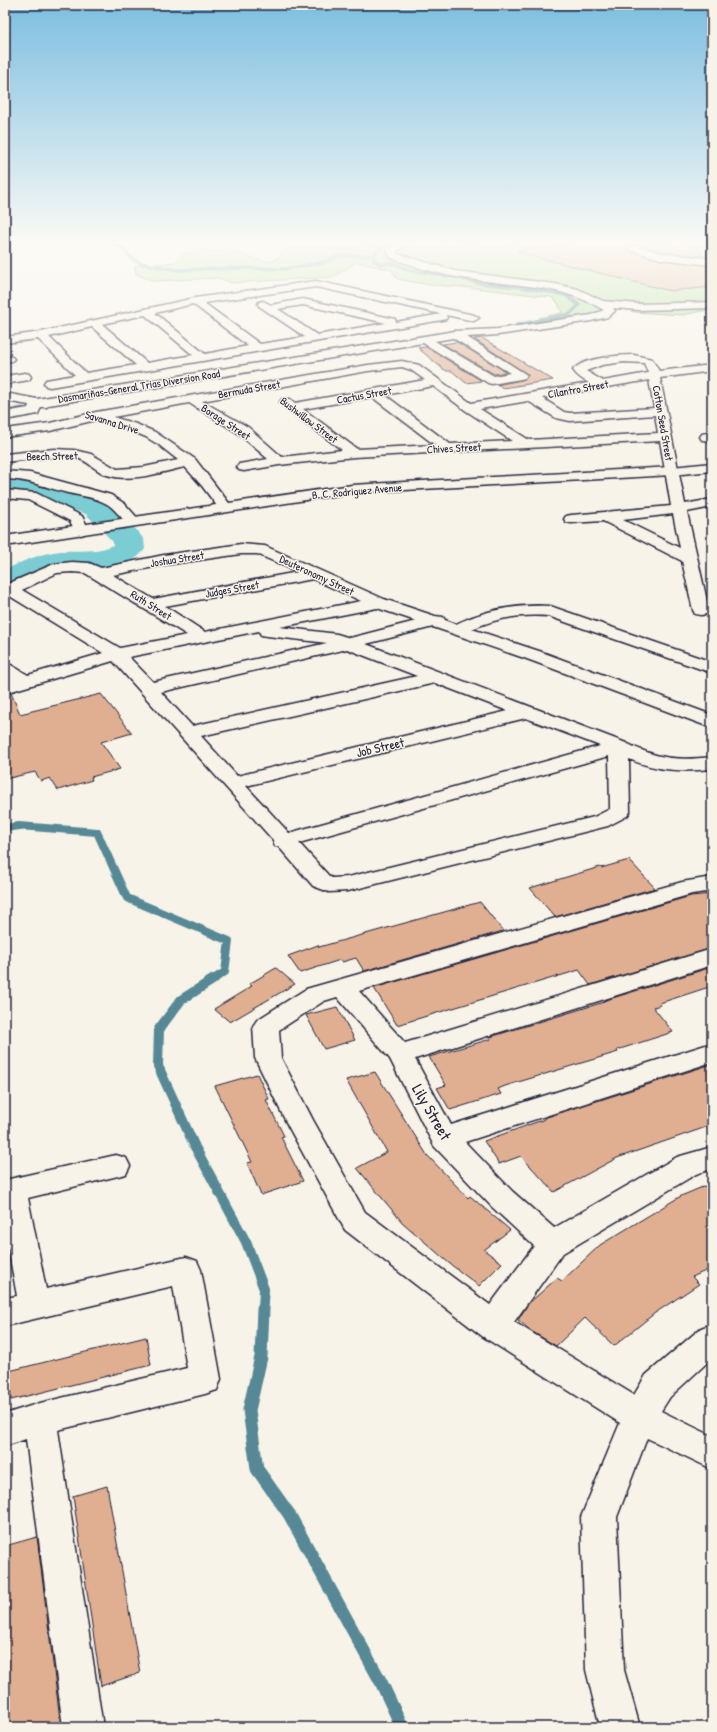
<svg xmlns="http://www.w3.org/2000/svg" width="717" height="1732" font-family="'Patrick Hand',sans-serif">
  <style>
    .green { fill: #b3df9c; stroke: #6a806c }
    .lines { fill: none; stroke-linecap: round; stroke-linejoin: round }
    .stream-far4 { stroke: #578896; stroke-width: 3.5 }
    .stream-far3 { stroke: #578896; stroke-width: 5 }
    .stream-far2 { stroke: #578896; stroke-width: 8 }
    .stream-far1 { stroke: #578896; stroke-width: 10 }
    .stream { stroke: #578896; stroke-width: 13 }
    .river { fill: #7bccd3; fill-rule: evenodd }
    .building { fill: #e0af92; stroke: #22223b }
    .street-casing { stroke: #22223b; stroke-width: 3 }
    .secondary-casing { stroke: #22223b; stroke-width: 3 }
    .street { fill: #f7f3e8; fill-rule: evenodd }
    .secondary { fill: #f7f3e8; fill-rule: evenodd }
    .labels { text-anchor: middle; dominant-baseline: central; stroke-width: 3; stroke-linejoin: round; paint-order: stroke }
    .far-street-label { font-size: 11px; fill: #22223b; stroke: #f7f3e8 }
    .street-label { font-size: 13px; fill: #22223b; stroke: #f7f3e8 }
    .near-street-label { font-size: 16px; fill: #22223b; stroke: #f7f3e8 }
  </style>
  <rect width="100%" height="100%" fill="#f7f3e8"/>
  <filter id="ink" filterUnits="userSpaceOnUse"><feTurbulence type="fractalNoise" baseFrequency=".025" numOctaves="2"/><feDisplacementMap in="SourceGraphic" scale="8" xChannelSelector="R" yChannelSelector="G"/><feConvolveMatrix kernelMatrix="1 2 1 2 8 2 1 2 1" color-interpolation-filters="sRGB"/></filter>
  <g filter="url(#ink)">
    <path class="green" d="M303,242H361L373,246L380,242H712V264L694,266L712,285V309L683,315L634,312L613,305H598L604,312L546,325L539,318L562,313L558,303L551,297L475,288L430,285L397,279L392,270L357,262L333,277L231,283L219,278L154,281L136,274L135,266L176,262L183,254L200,250L234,252L262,261H273L288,248Z"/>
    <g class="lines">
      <path class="stream-far4" d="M112,242L124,249L130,257L140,263L178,270L235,268L284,269L322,263L341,255L374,256
        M387,242L375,254L374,260L380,264H395L409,270L455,277L478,283L528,288L565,295L579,305L570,314L517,325"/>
      <path class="stream-far3" d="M5,412L22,409"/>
      <path class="stream-far2" d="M5,828L19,826L97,832L127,898L229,941L225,972L212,980"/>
      <path class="stream-far1" d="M214,979L181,1000L159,1029L158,1066L195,1147L246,1242L264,1289L263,1310"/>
      <path class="stream" d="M263,1309L261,1357L249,1410L257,1469L289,1514L381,1682L402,1727"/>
      <path class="river" d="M17,475L108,502L139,533L144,540L145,549C125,577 81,564 53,572C36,576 22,588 5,592V570C23,561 41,553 61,551C79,550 96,553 113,545V542L86,514L16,493L5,494V476Z"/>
    </g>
    <path class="building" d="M575,242H693L703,256L662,252L633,244L627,248L630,251L661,260L710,266L712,269V287L670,291L517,252Z
      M482,338L553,380L503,388L497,385L525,379L528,375L474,339Z
      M457,342L506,372L494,374L443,344Z
      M426,347L482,381L466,383L452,371H447L443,369L418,348Z
      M11,693L20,714L101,694L132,733L101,742L120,769L91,777L92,780L58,790L50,778L41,781L35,772L5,779V694Z
      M629,860L655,888L555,917L530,888L600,867L601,868Z
      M712,894V948L590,985L579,970L397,1025L374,988L691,896Z
      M480,902L503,931L364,971L356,958L342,962L340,960L300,973L288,956L318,945L319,947Z
      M712,967V986L660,1003L661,1005L653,1007L673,1032L617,1050L618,1052L505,1086L498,1089L501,1094L450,1110L437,1088L446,1085L429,1057L491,1039L490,1037L604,1002L603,1001Z
      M276,968L295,984L230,1022L214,1009L252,986L249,984Z
      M337,1007L355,1040L324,1049L306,1015Z
      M712,1064V1125L617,1158L554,1192L521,1156L499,1164L484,1141L545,1119L544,1118Z
      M375,1072L427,1155L468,1198L470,1196L510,1230L484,1250L502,1263L479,1286L450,1264L402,1222L357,1168L387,1152L346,1080Z
      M257,1074L269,1099L266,1100L284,1136L281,1137L303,1181L261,1195L247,1163L252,1162L215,1086Z
      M712,1183V1268L692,1277L699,1284L655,1313L614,1346L585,1318L556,1346L531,1331L518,1320L528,1304L557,1278L562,1281L600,1245L681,1196Z
      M146,1337L151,1365L11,1400L9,1371Z
      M107,1486L140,1673L101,1686L73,1496Z
      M37,1537L61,1727H5V1546Z"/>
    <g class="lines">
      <defs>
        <path id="street" d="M397,242H408L397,251L398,254L455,271L555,284L578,289L603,301L639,304L712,302V308L639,310L613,308L615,311L608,317L591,321L498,335L467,337L527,375L525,378L521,379L492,384L488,383L423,343L49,405L47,407H41L38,414L5,420V412L28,408L29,405L5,401V393L37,399L455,331L498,329L591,315L604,310C557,282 508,286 456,277C433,273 412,265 391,258L387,250ZM453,338L510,373L494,376L435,341Z
          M633,245L662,253L712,259V265L661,259L630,250L628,248Z
          M316,281L474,315L479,318L474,321L446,315L447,317L446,319L442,320L50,387L46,386L44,383L46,380L75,375L38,339L5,343V337L41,332L195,298ZM316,287L441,314L396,322L395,319L391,318L303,299L271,305L263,301L259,302L258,304L259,306L305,337L260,344L204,303ZM193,304L248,346L205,354L155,313ZM303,305L386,323L317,335L278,309ZM145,315L193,355L147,363L102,324ZM92,327L136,365L86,373L49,337Z
          M634,355L652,359L659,371L712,365V371L660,378L685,504L712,499V507L687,512L709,610L707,614L701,615L695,614L693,610L682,561L603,521L571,523L566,522L564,519L566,516L571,515L671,506L660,441L354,457L279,465L244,471L239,470L237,467L239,464L268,459L238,433L189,403L113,417L136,424L155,432L195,459L232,507L230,510L225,511L220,510L202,486L185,467C161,472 132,483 107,475C95,471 87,459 75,458C52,455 28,460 5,462V454L54,449L74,450L91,454L117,469L144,467L178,460L159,445L146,437L127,429L96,420L50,431L5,437V429L50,423L96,412L368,365L402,361L419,365L471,403L589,383C583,380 577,376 573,370C582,358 619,355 634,355ZM624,362L644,363L648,373L603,381L586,371L602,365ZM402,367L411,370L425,380L295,403L290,399H282L280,402L282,405L342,450L282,457L248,427L202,401L368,371ZM649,380L654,408L570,413L564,412L542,398ZM433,386L465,410L512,441L450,444L385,395ZM372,397L435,445L357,449L303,409ZM528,401L556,418L570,421L655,415L658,433L529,440L480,409ZM673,514L680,548L623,520Z
          M5,356L12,357L14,359L12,361L5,362Z
          M25,373L29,374L31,377L29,380L5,384V376Z
          M707,433H712V441L702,440L700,437L702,434Z
          M5,471L30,473L111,495L125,504L140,521L138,524C125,528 118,510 107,504C95,497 81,496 68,493C47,488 28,479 5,479Z
          M5,490L36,493L82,516L89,530L86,533L81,535L76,533L70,521L28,500L5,498Z
          M241,544L265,546L384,599L435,616L443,617L445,620L456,624C485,610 518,604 550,606L712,662V673L548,616C522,614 496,618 472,629L539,651L712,715V728L527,659L433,627L366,644L626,743C658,759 676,761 712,757V769C683,772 656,771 629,759L630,812L627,816L608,826L348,891L329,892L313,886L278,846H275L273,840L113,661L5,693V682L11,680L5,677V664L11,665L28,675L103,653L8,595L5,596V585L54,564L72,562L89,563L101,568L164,555ZM241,554H257L298,572L153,599L113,575L164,565ZM72,572L85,573L187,635L120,648L22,590L57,573ZM313,579L361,601L205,632L165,606ZM377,608L416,621L350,638L337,634L280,627ZM259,631L261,635L267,636L327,643L153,682L129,657ZM347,649L417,676L192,726L161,692ZM435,683L508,711L237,776L201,736ZM526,718L600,746L289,833L246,786ZM609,756L610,809L594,817L348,877L332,878L329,876L299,843Z
          M712,877V891L692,894L359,991L405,1043L712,949V965L415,1059L451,1125L712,1043V1062L465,1142L512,1191L554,1228L677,1157L712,1147V1169L696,1174L563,1253L514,1322L634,1395L646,1375L701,1328L712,1324V1358L670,1397L661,1411L712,1436V1469L647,1438L617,1517L624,1670L640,1727H600L586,1670L581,1517L620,1423L482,1336L345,1230L287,1124L255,1058L253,1026L257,1020L306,989L682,882ZM337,997L390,1059L434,1146L492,1207L534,1246L490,1305L365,1212L313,1120L281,1058L279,1030L324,1001Z
          M116,1155L126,1158L130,1166L126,1174L28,1198L46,1289L186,1257L197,1261L201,1270L221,1379L217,1390L205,1394L58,1430L103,1727H63L26,1439L5,1446V1414L40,1403L187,1368L173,1286L5,1326V1298L17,1296L5,1231V1180Z"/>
        <path id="secondary" d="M712,463V471L672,475L352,493L5,546V536L352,485L672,467Z"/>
      </defs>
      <use href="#street" class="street-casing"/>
      <use href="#secondary" class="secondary-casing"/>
      <use href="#street" class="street"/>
      <use href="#secondary" class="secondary"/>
    </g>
  </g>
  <linearGradient id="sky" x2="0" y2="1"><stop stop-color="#7cbee0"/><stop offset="0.5" stop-color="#fbfaf5"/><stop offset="1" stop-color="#fbfaf5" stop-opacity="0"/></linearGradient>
  <rect width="717" height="485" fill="url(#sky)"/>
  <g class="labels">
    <g class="far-street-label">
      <text transform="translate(139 386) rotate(-9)">Dasmariñas-General Trias Diversion Road</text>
      <text transform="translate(249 389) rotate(-10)">Bermuda Street</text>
      <text transform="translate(578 389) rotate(-10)">Cilantro Street</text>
      <text transform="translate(364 395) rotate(-10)">Cactus Street</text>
      <text transform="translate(309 420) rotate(37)">Bushwillow Street</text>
      <text transform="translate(112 422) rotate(17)">Savanna Drive</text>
      <text transform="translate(226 422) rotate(33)">Borage Street</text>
      <text transform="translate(663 423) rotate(80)">Cotton Seed Street</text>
      <text transform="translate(454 448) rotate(-3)">Chives Street</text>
      <text transform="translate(52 456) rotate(-1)">Beech Street</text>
      <text transform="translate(357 491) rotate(-5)">B. C. Rodriguez Avenue</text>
      <text transform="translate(177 559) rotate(-9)">Joshua Street</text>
      <text transform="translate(317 575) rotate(25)">Deuteronomy Street</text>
      <text transform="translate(232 589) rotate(-10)">Judges Street</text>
      <text transform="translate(151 605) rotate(32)">Ruth Street</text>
    </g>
    <g class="street-label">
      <text transform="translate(380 747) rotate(-13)">Job Street</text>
    </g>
    <g class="near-street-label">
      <text transform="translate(432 1112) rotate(60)">Lily Street</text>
    </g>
  </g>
  <rect width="717" height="1732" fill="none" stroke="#f7f3e8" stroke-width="20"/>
  <rect x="10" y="10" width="697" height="1712" fill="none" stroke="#22223b" stroke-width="1.5" filter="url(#ink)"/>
</svg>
